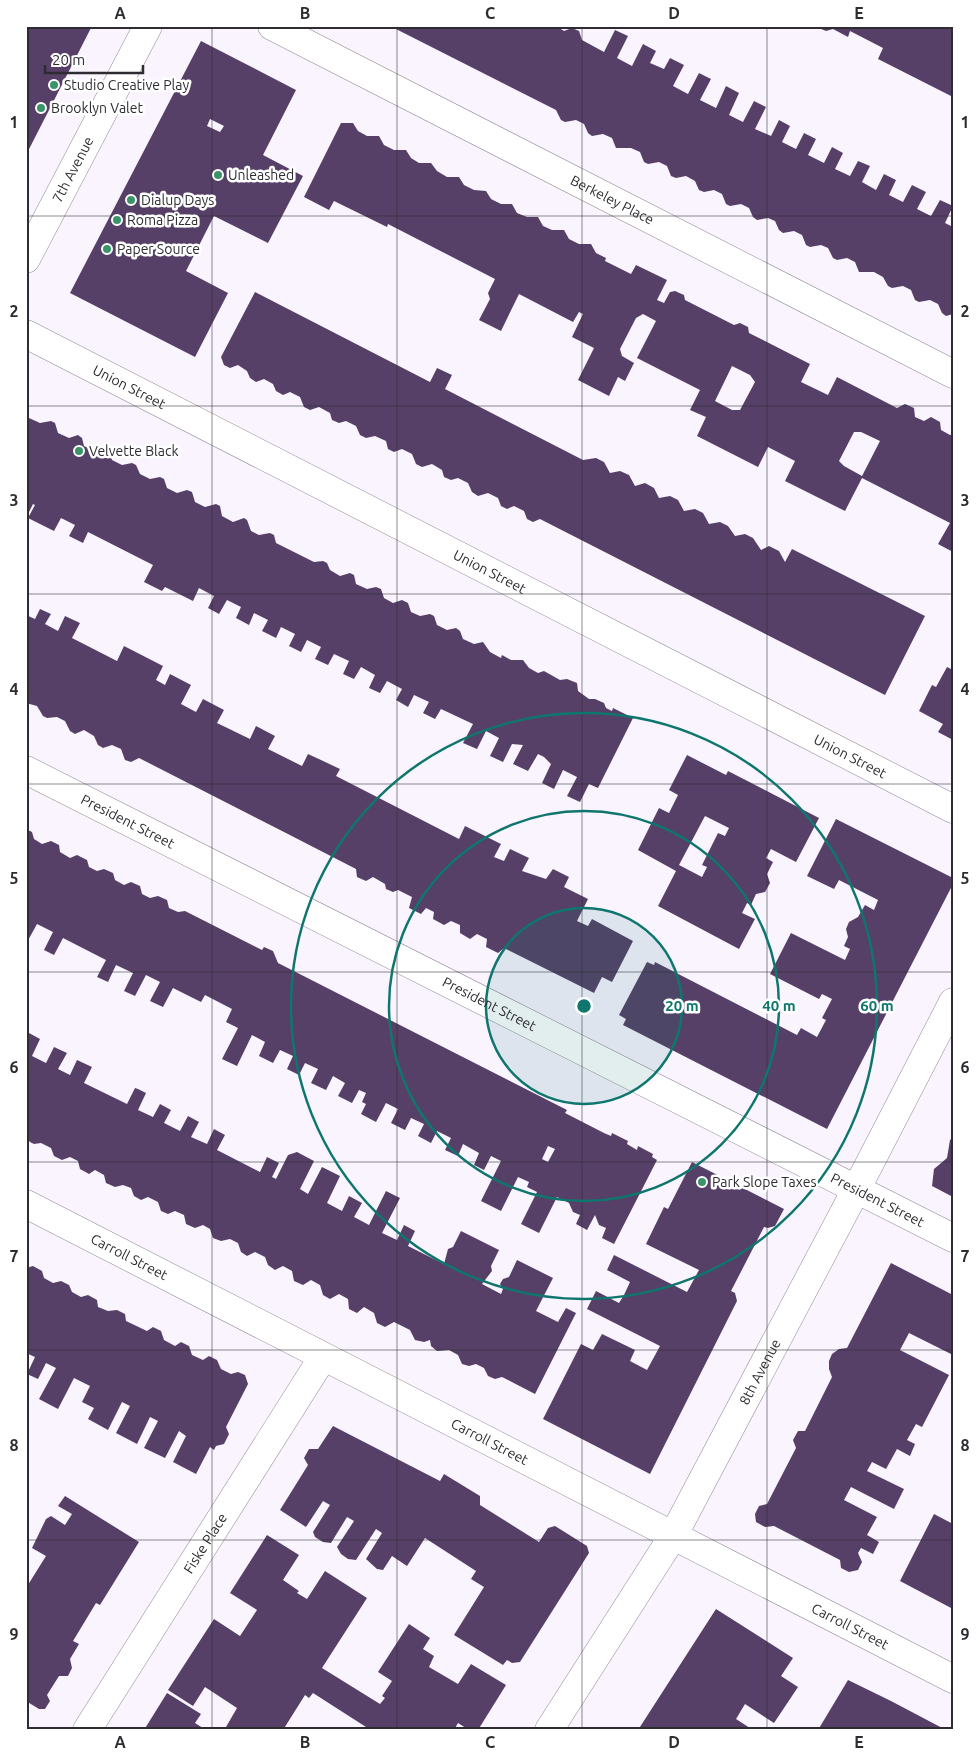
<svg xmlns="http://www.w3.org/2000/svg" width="979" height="1756" font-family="Ubuntu,sans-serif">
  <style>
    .building { fill: #564067; fill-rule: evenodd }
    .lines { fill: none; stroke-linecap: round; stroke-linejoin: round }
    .street-casing { stroke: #938c99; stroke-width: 29 }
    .secondary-casing { stroke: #938c99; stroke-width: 29 }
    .street { stroke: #fff; stroke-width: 28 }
    .secondary { stroke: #fff; stroke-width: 28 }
    .grid { fill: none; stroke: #2e2c31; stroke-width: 1; stroke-opacity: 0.55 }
    .ring { fill: none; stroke: #0f766e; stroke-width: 2.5 }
    .poi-dot { fill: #3b9469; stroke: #fff; stroke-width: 2 }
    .labels { text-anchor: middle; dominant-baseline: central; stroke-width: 5; stroke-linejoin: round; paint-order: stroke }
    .poi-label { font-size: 14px; fill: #2e2c31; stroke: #fff; text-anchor: start }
    .street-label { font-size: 14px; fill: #2e2c31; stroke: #fff }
    .centre { fill: #0f766e; stroke: #fff; stroke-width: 2.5 }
    .ring-label { font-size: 15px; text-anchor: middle; font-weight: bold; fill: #0f766e; stroke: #fff; stroke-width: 5; stroke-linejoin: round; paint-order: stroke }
    .neatline { fill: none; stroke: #2e2c31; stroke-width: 2 }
    .grid-label { font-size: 16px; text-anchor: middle; font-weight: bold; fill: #2e2c31 }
  </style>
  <rect width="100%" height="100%" fill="#faf4ff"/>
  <path class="building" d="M26,26H92L26,155Z
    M385,26H556L564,31L572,28L579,31L582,40L604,52L615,30L628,36L617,58L632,66L643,44L656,51L650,63L664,69L670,58L684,65L673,86L688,94L699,73L711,79L700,100L716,108L726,86L739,93L729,115L743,122L754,101L766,107L755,129L771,136L779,120L790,126L782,142L796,149L804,133L816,139L808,155L824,163L832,147L843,153L835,169L850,176L858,161L870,166L862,182L876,190L884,174L896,180L889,195L903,202L912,185L926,192L917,209L931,216L940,200L953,206L945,223L953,227V314L946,316L942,313L938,304L930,300L919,302L915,300L911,290L903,286L892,288L888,286L883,277L874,272H859L855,262L847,258L837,260L833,258L828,248L821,245L810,247L806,245L802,235L794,231L783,233L779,230L775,221L768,218L757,220L753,217L749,208L741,204L730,206L726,204L722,194L714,190L704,192L699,190L695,181L686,176L676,178L671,176L667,166L659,162L648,164L644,162L640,152L631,148H616L612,138L603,134L592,136L588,133L584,124L576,120L565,122L561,120L556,110L392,27L391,29Z
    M814,26H953V97L878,59L883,48L850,31L848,37L833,29L826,31Z
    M201,41L296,90L263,155L303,176L268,243L214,216L186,271L228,293L195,357L70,293ZM210,119L224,126L220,132L207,126Z
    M341,123H353L358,131L367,136H379L384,145L394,150H406L411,158L419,163H431L437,171L447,177H459L464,185L474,190L486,191L491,199L501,204H512L517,213L527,217H538L543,226L552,230H564L569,239L579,244H591L596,253L606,258L605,261L631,274L636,265L667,280L657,300L664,303L670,292L675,291L684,295L685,300L734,325L740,323L748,327L749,333L810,364L801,382L828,395L837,377L897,408L905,404L914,408L915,417L924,421L931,417L940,422L941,430L950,435L953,434V552L938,544L950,523L862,478L845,511L785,481L795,461L768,447L758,467L697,436L706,417L690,410L700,390L637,358L656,321L643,314L636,318L620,349L622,356L634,363L625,381L618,377L609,396L578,380L594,348L572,337L583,314L579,312L573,322L519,294L501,331L479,320L490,299L488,293L495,279L388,224L387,227L334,201L329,210L304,197ZM732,366L750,375L755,382L740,410H732L715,401ZM854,432H861L880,441L862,476L844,466L839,461Z
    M255,292L430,382L437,368L452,375L445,389L583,460L596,458L604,462L610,473L620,471L629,475L635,486L645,483L654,488L659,498L670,496L678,500L684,511L695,509L703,513L709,524L720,522L728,526L735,536L745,534L753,538L761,550L769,546L779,551L785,562L792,549L925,616L885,695L540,519L533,522L527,519L524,511L514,506L507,509L501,506L498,498L488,493L478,496L472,492L468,483L458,478L451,480L444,477L442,470L432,464L422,467L416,464L412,454L402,449L394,452L388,449L386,441L375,436L366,438L360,435L356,426L346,421L339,423L332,420L330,413L319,407L310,410L304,407L300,397L290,392L283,395L276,391L273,384L264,379L256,382L250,378L247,371L238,365L230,368L224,365L221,357Z
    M26,412L29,418L40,423L51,421L55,423L58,433L69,438L78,435L82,438L84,446L94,451L104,449L110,452L112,460L122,465L132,463L136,465L140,474L150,479L160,477L164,479L167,488L177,493L187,490L192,492L195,502L205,507L216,504L220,506L222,516L233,522L244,518L247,520L251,531L259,535L270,533L274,535L276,543L314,562L323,561L327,563L330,570L340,576L350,573L354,575L356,584L367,589L376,587L381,589L384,598L393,603L402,600L408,603L411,612L420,616L430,614L434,616L437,625L447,630L456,628L460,631L463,639L474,644L483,642L490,652L501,658L502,655L511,660H523L529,668L538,673L544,671L560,680L567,679L577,683L578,691L589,699H595L604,703L606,708L612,711L613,708L633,718L598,788L589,784L580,802L567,796L577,777L563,770L554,789L542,783L551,764L544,757L538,754L528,771L513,764L523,745L512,744L503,762L490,756L499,738L486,731L477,749L463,743L473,724L441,709L435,719L423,713L429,702L414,695L408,707L396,700L402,689L387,681L380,693L369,688L375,675L361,667L354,679L343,674L349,661L334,654L328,665L315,659L321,647L307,640L301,652L289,646L295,634L281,627L276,638L262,631L268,620L254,613L249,625L236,618L241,607L227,600L219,614L208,608L214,596L199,588L193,601L165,587L162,591L144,582L153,565L88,532L83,543L69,536L75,525L61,518L54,531L28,518L35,505L33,504L26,518Z
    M40,609L51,614L45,624L58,631L65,616L80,623L72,638L117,661L124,646L163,666L156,680L165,685L170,674L191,685L181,704L196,712L203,699L224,710L217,723L250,739L256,726L275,736L268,749L302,766L308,754L321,760L340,769L336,776L459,839L465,826L501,844L494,857L504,861L510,849L529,858L522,871L546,879L553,869L569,877L564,887L588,899L577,921L588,926L592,919L633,941L612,982L602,977L594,993L504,948L498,953L486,947L487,939L477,934L470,939L460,933V925L451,921L444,925L433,919L434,912L426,908L421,914L409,908L412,897L398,890L393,892L386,889L385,884L373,877L366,881L357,877L356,869L284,832L139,758L131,762L125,760L121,749L112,745L103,748L98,745L94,736L84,730L75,734L70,731L65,721L57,717L47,718L43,716L37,706L26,703V615L35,619Z
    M953,666V740L938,732L943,724L919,711L932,685L936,687L947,667L951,669Z
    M687,755L726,775L728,771L819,818L796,862L771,849L766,858L773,862L767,874L770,883L765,892L756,894L751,905L747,903L742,913L755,919L739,949L658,906L676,871L638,850L659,808L669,813L678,795L669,790ZM705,816L729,828L725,836L718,833L702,865L707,867L702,877L679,865Z
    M836,819L953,878V884L827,1129L623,1025L626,1019L619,1015L647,962L654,965L655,962L797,1035L801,1028L817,1037L826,1020L822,1018L832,999L822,994L819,999L770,974L791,933L845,960L850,949L844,946L848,937L846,929L849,922L858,917L865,905L874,910L878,900L839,880L834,889L807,876Z
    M26,829L32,832L34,839L42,844L51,841L59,845L60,852L70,858L77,855L87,860L89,867L97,871L104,869L113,873L115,880L124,885L131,882L140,886L142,894L150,898L158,896L167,900L169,908L178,912L185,911L262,950L264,947L273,951L278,963L567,1110L565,1113L604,1133L611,1136L612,1133L628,1141L627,1144L637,1150L638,1146L653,1154L652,1157L657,1160L614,1244L602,1238L606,1228L599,1225L595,1215L587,1230L576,1224L580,1215L573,1212L569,1203L557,1197L539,1233L521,1224L537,1192L527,1187L529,1182L518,1177L501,1211L481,1201L501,1161L491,1156L484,1170L474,1165L479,1153L463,1144L458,1156L445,1150L451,1138L437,1131L431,1143L418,1136L424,1124L411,1118L405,1130L391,1123L398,1109L386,1103L376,1122L361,1114L366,1104L362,1102L366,1093L359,1090L352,1103L338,1096L345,1083L333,1076L326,1090L311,1083L318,1069L305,1063L299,1075L287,1069L293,1056L280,1050L273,1063L259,1056L265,1042L252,1035L237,1066L222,1059L238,1028L226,1022L232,1009L205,995L201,1002L173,988L163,1007L150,1001L160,982L146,975L135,996L124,991L133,973L116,965L108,982L97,977L106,960L63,938L54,955L44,950L53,932L37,924L26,944ZM548,1146L555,1149L548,1162L542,1159Z
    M29,1033L40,1039L32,1056L46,1063L54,1047L67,1053L58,1069L70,1075L77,1060L92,1067L84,1083L127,1104L135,1088L138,1089L146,1093L138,1110L153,1117L160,1104L171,1110L164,1123L180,1131L188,1116L199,1122L191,1137L207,1144L214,1129L225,1135L217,1150L260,1172L267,1157L279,1163L272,1177L276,1179L288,1155L297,1152L314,1161L300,1189L308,1194L322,1167L340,1176L327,1203L342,1211L349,1196L362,1203L354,1217L369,1225L386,1191L400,1198L382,1233L397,1240L404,1225L415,1231L408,1246L444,1264L448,1249L453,1247L461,1231L499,1250L491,1266L492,1271L482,1284L501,1294L503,1289L500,1284L503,1279L509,1277L517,1260L553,1278L536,1311L558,1322L566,1308L576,1313L535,1394L502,1377L495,1379L488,1376L484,1368L476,1364L469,1366L462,1364L458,1355L449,1350L437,1351L431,1346L430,1340L424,1342L415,1340L410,1330L394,1322L385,1327L377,1323L374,1313L364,1307L357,1313L349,1309L348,1299L339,1294L330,1299L323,1295L320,1285L311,1280L303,1285L294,1281L292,1271L283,1266L275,1270L268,1265L265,1257L255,1252L247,1256L241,1252L238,1243L230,1239L221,1241L213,1238L210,1229L203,1225L195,1228L186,1224L184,1215L175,1211L168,1214L161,1211L158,1202L148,1197L141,1200L134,1196L131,1188L123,1185L115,1187L106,1183L104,1175L95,1170L89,1174L80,1169L78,1161L70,1157L62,1160L54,1156L51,1148L41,1143L34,1144L30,1142L26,1137V1038Z
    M953,1137V1197L932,1186L934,1169L947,1158L950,1140Z
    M692,1162L784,1209L775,1226L768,1228L764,1227L731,1291L735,1293L737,1301L650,1474L543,1419L581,1344L593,1350L602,1334L635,1350L630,1361L647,1370L660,1346L587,1309L596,1291L619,1303L624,1295L630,1282L607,1270L614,1255L687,1292L699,1270L646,1244L664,1207L668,1209Z
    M891,1263L953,1295V1355L909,1333L900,1350L949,1375L922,1427L916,1424L907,1440L915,1444L910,1456L897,1449L886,1469L872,1462L867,1471L904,1489L894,1509L851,1487L844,1500L877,1517L867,1535L879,1542L873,1554L861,1548L858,1553L862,1562L858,1570L849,1572L841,1568L840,1560L774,1526L765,1527L756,1522L755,1514L759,1506L767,1504L796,1448L793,1440L798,1431H805L832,1377L829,1369V1361L832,1354L839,1349L847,1348Z
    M33,1266L42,1271L44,1278L53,1283L61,1281L69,1285L72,1292L81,1297L88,1295L97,1300L98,1307L108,1311L117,1310L125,1314L126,1321L147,1331L153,1327L161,1331L164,1340L175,1346L181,1342L189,1346L192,1355L203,1360L209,1356L217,1360L221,1369L231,1374L238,1372L245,1375L248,1384L226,1427L229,1434L224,1444L216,1446L214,1450L210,1447L196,1474L173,1462L186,1436L179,1431L165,1458L144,1448L158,1421L150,1417L137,1444L116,1433L130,1406L122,1402L108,1430L88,1419L94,1408L82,1402L90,1386L74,1378L58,1409L39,1399L56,1368L46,1363L38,1379L27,1374L35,1357L26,1353V1268Z
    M333,1426L440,1481L444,1474L480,1496V1505L539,1542L548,1528L555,1526L587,1546L589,1553L520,1662L512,1663L507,1660L503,1665L454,1635L484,1587L471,1579L476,1571L425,1538L407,1566L392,1556L383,1570L377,1569L366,1559L382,1533L376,1529L356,1560L348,1559L341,1554L337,1547L354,1521L347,1517L331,1543L323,1542L315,1537L313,1532L330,1505L323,1501L306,1527L280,1510L308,1465L304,1458L309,1449H318Z
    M65,1496L139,1542L100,1605L96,1603L73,1641L79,1644L70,1659L72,1668L68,1676H59L47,1695L50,1701L45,1709H39L26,1701V1588L46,1556L32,1548L46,1519L51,1516L65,1525L72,1514L58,1506Z
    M934,1514L953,1524V1609L900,1581Z
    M267,1535L299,1555L283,1580L299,1591L297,1593L307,1599L325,1571L367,1598L322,1668L380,1704L385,1698L382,1696L392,1681L378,1672L409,1624L430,1638L423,1649L434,1656L429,1667L458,1684L471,1664L506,1685L478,1730H469L458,1723L454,1730H364L366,1727L313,1693L309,1698L305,1695L283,1730H231L226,1727L237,1708L205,1687L193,1706L168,1690L214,1619L240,1636L257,1610L230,1593Z
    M716,1609L793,1658L781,1676L798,1687L774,1723L745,1704L736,1719L753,1730H638Z
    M848,1680L891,1701L946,1730H818Z
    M167,1693L201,1714L195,1723L206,1730H144Z"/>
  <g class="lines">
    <defs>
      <g id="street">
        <path id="s1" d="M272,26L953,374"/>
        <path id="s2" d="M26,770L953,1238"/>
        <path id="s3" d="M26,1204L953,1679"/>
        <path id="s4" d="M87,1730L323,1357"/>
        <path id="s5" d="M549,1730L673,1536L857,1188L953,1002"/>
      </g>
      <g id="secondary">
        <path id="s6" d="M26,259L148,26"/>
        <path id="s7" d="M26,334L953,809"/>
      </g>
    </defs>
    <use href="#street" class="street-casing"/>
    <use href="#secondary" class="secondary-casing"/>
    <use href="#street" class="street"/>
    <use href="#secondary" class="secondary"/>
  </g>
  <path class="grid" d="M212,26V1730M397,26V1730M582,26V1730M767,26V1730M26,216H953M26,406H953M26,594H953M26,784H953M26,972H953M26,1162H953M26,1350H953M26,1540H953"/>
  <circle cx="584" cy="1006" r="98" fill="#0f766e" fill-opacity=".12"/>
  <g class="ring">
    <circle cx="584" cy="1006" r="98"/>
    <circle cx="584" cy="1006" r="195"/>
    <circle cx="584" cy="1006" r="293"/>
  </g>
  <g class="poi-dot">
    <circle cx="54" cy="85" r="5"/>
    <circle cx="41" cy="108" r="5"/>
    <circle cx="218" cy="175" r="5"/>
    <circle cx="131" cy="200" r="5"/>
    <circle cx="117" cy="220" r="5"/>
    <circle cx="107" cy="249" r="5"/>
    <circle cx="79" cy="451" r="5"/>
    <circle cx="702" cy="1182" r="5"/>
  </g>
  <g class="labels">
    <g class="poi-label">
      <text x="64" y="85">Studio Creative Play</text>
      <text x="51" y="108">Brooklyn Valet</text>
      <text x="228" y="175">Unleashed</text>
      <text x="141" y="200">Dialup Days</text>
      <text x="127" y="220">Roma Pizza</text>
      <text x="117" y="249">Paper Source</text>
      <text x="89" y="451">Velvette Black</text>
      <text x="712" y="1182">Park Slope Taxes</text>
    </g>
    <g class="street-label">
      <text stroke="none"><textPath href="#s6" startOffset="101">7th Avenue</textPath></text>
      <text stroke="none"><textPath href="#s1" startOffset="382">Berkeley Place</textPath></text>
      <text stroke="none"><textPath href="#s7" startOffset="116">Union Street</textPath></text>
      <text stroke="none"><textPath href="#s7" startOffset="521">Union Street</textPath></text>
      <text stroke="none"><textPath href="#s7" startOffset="926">Union Street</textPath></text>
      <text stroke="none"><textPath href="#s2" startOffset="114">President Street</textPath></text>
      <text stroke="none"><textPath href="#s2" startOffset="519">President Street</textPath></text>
      <text stroke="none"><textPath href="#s2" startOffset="954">President Street</textPath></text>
      <text stroke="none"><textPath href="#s3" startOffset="116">Carroll Street</textPath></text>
      <text stroke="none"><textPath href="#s5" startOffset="416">8th Avenue</textPath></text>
      <text stroke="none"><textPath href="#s3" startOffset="521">Carroll Street</textPath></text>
      <text stroke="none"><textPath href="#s4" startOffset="221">Fiske Place</textPath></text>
      <text stroke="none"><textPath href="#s3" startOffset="926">Carroll Street</textPath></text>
    </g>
  </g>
  <circle cx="584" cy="1006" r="8" class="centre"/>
  <g class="ring-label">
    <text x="682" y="1011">20 m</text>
    <text x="779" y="1011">40 m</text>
    <text x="877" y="1011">60 m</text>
  </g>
  <rect width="979" height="1756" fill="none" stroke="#ffffff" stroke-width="55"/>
  <path d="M45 65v8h98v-8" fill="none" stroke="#2e2c31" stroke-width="2.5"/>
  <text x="52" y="65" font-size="15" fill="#2e2c31" stroke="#ffffff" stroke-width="4" paint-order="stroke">20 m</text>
  <rect x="28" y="28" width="924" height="1700" class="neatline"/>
  <g class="grid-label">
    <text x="120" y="19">A</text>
    <text x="305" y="19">B</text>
    <text x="490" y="19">C</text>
    <text x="674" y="19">D</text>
    <text x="859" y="19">E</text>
    <text x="14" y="128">1</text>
    <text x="965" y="128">1</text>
    <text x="14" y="317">2</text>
    <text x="965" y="317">2</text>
    <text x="14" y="506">3</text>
    <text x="965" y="506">3</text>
    <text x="14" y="695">4</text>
    <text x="965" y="695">4</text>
    <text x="14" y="884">5</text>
    <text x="965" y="884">5</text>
    <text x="14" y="1073">6</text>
    <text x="965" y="1073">6</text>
    <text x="14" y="1262">7</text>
    <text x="965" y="1262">7</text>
    <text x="14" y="1451">8</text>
    <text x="965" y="1451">8</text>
    <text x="14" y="1640">9</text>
    <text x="965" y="1640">9</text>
    <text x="120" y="1748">A</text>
    <text x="305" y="1748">B</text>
    <text x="490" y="1748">C</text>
    <text x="674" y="1748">D</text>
    <text x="859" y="1748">E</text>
  </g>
</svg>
